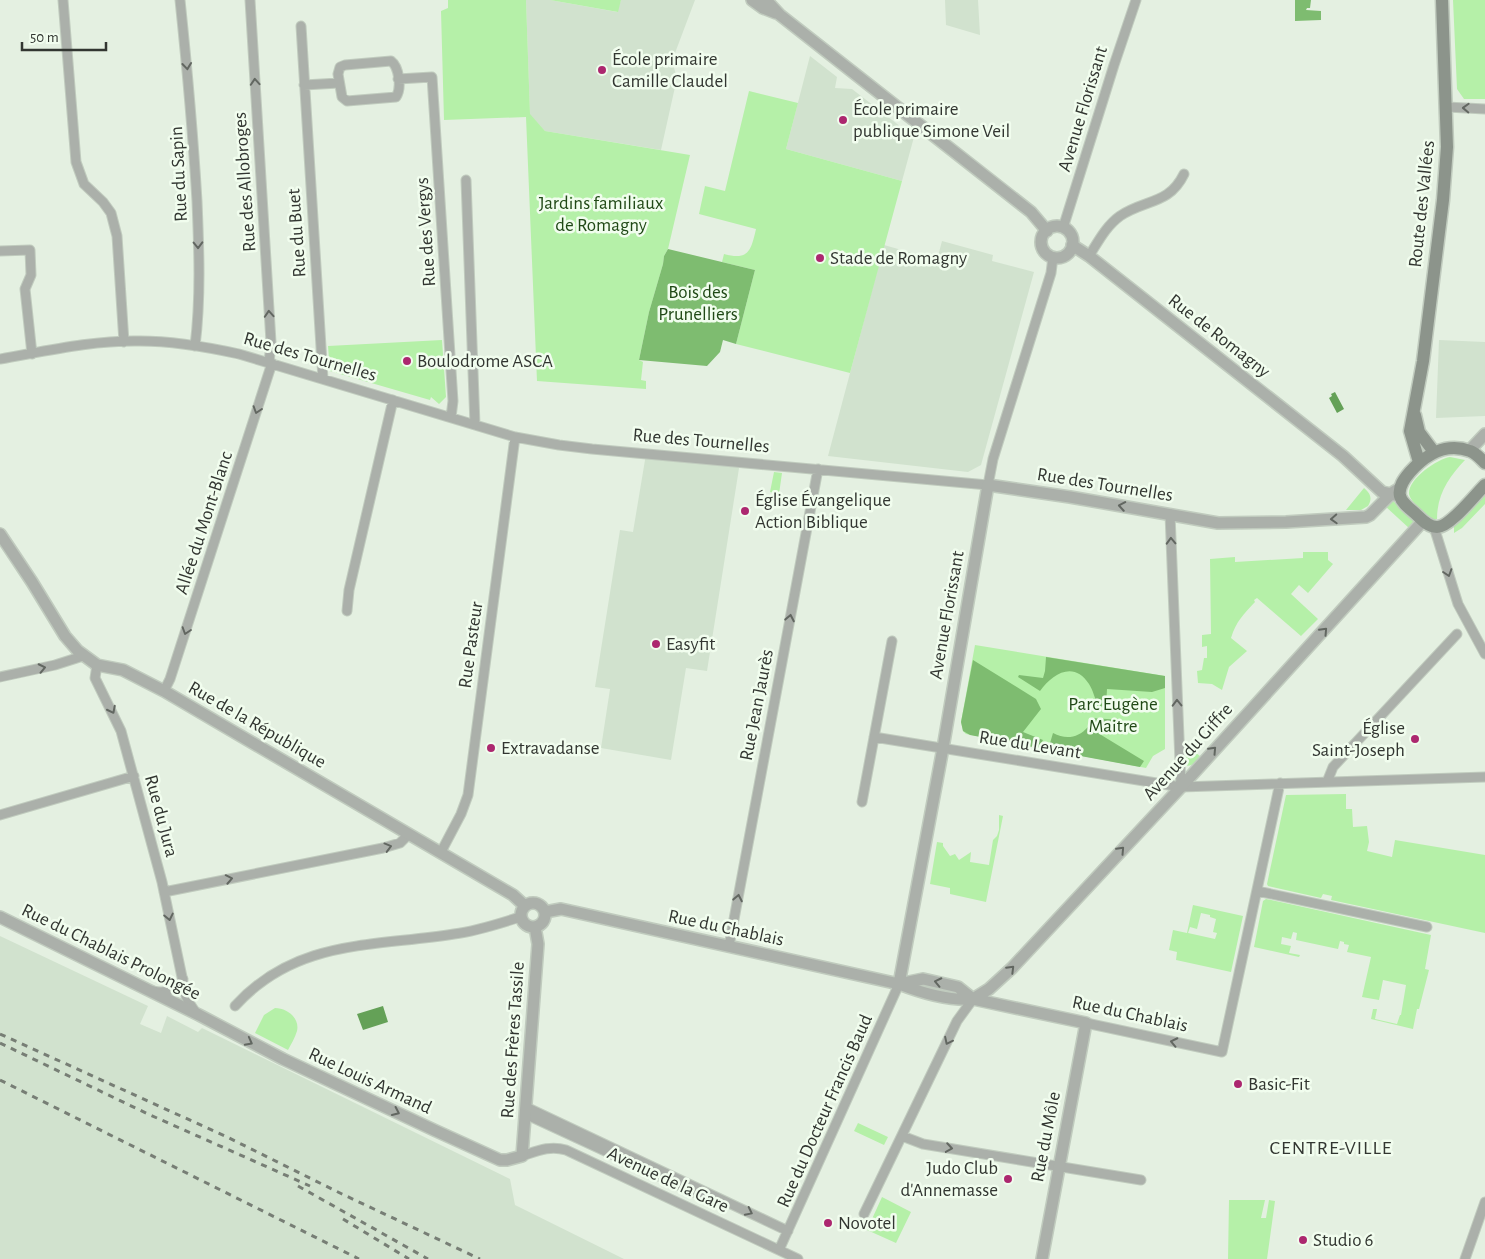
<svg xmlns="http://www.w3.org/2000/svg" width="1485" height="1259" font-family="'Alegreya Sans',sans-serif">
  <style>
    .built { fill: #d1e2ce }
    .green { fill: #b5f0a8; fill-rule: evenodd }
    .forest { fill: #7ebc70 }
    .water { fill: #64a157 }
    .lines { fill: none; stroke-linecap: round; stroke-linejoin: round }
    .minor-casing { stroke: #c0cbbe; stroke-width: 11 }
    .tertiary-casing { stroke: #c0cbbe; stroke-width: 14 }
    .secondary-casing { stroke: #c0cbbe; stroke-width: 15 }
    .minor { stroke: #abb0aa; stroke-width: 9 }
    .tertiary { stroke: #abb0aa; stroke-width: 11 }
    .secondary { stroke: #8c948b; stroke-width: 12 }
    .rail { stroke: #777e75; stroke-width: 3; stroke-dasharray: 6 6; stroke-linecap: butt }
    .oneway { stroke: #626761 }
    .poi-dot { fill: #ac276f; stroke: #f1fdee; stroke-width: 2 }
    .labels { text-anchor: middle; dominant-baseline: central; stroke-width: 5; stroke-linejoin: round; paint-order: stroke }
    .poi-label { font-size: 19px; fill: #323631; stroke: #f1fdee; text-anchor: start }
    .street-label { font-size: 19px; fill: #323631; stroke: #f1fdee }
    .park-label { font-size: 19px; fill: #204916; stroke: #f1fdee }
    .neighbourhood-label { font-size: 20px; letter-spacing: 1px; fill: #323631; stroke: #f1fdee }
  </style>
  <rect width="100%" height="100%" fill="#e4f0e1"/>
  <path class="built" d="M526,0H550L617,12L621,0H695L672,61L677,78L661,150L545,131L530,115Z
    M945,0H978L980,35L946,25Z
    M810,56L837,77L835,88L852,89L914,137L902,181L786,149Z
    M942,241L993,255L992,261L1034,272L981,465L968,472L828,456L884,245L937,260Z
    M1439,340L1485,342V416L1436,418Z
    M646,454L740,462L707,671L686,668L671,760L601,748L610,689L595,687L620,530L633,532Z
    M0,936L148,1006L140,1024L161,1033L167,1016L198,1032L202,1028L510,1179L515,1205L624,1259H0Z"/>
  <path class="green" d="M448,0H526L530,114L545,131L690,155L668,249L664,256L663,264L649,312L639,360L643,362L641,380L646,381V389L537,381L526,117L444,120L441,11L448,8Z
    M550,0H621L618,12Z
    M1453,0H1485V99H1464L1457,89Z
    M749,91L798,103L786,149L902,181L850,373L736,344L755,270L722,262L724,254C749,261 751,250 756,229L699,214L705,186L725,191Z
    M442,340L446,397L439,404L431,397L430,400L330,371L328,346Z
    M1450,457L1465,460C1449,477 1437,494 1437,519H1433C1426,515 1411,503 1409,494C1408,479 1437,459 1450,457Z
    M774,472L782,473L779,494L770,492Z
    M1364,488C1370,493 1373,498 1368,506L1361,510H1346Z
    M1485,494V504L1462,528L1454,533V526Z
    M1392,500L1414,520L1410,529L1385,506Z
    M1303,552H1328V560L1333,564L1308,593L1299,585L1291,594L1318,619L1301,636L1257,598L1254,600L1255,602C1244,614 1236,621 1231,638L1247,651L1229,667L1222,690L1212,684L1198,683L1197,671L1202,670L1204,658H1207V646L1202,647V635L1211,634L1210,559L1235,557V562L1303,558Z
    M975,645L1165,676V749L1153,756L1146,768L966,734L963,731L961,722Z
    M1181,748L1191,749L1200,756C1196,761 1192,768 1184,765Z
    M1346,794V809H1352L1353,827L1367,826L1369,842L1367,851L1392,857L1395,840L1485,855V933L1331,900L1332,896L1323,894L1321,898L1268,886L1267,884L1286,795Z
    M999,815L1003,816L986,902L950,894V888L930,884L937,842L943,843V846L950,856L955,854L959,860L971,852L970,862L989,865L993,840L997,836L999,830Z
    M1266,899L1431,935L1425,969L1429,970L1419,1009H1417L1413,1029L1371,1019L1373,1009H1377L1375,1019L1397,1024L1400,1015H1401L1406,985L1383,980L1379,1000L1362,997L1371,957L1347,952L1349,945L1344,944V942L1340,941L1338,949L1296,940L1297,933L1293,932L1291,939L1282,937L1281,944L1291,946L1289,953L1300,955L1299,957L1254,947L1263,901Z
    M1193,905L1243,916L1231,972L1176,960L1177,952L1169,950L1173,930L1187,933ZM1201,913L1210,915V917L1216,919L1213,932L1217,933L1215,939L1188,933L1190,927L1197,929Z
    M275,1008C287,1008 300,1018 297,1031C295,1038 291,1044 288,1050L255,1033L264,1015Z
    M858,1123L888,1137L884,1145L854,1131Z
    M882,1197L911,1212L896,1243L867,1230Z
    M1229,1200H1265L1261,1218H1266L1269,1200L1275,1201L1267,1259H1228Z"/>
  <path class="forest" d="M1295,0H1311L1310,8H1307L1306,10L1321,11V20L1295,21Z
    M668,249L755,270L736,344L723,340L720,352L707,366L639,360L649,312L663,264L664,256Z
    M1046,657L1165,676V688L1152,692L1107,689L1106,707L1098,706C1095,699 1093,690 1089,684C1074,660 1052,674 1040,691L1018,677L1019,675L1043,678L1045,671Z
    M973,660L1036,699L1041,709L1023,732L1043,740L1038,748L970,735L963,731L961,722Z
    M1092,718L1121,720L1120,726L1106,729L1092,721Z
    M1088,727L1144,761L1140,767L1048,750L1053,733C1066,740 1078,738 1088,727Z"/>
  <path class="water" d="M1335,392L1344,409L1337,413L1329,398L1332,396L1331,394Z
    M383,1006L388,1022L363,1030L357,1014Z"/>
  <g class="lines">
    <defs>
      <path id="minor" d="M63,0L76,162L84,184L103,202L111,213L117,236L124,342
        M180,0C187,67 193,134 197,201C199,249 201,298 195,346
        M250,0L271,342L269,363
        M301,26L323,379
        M391,61C399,67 402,88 396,97L347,101L342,97L338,74L340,67L345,65Z
        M398,79L432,77L453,401L451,417
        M304,85L339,83
        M1447,107L1485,109
        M466,180L475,425
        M1063,228L1114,65L1136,0
        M0,251L30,250L31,275L25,289L32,354
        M1089,256C1098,242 1106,226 1120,216C1145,199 1169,205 1184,174
        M0,359C46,351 93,340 140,341C173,341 207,347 239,354L515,437L559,445L592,449L988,485L993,459L1051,273L1053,257
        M1170,514L1181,787
        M1434,527L1458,604L1485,654
        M347,611L349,590L393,400
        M97,665L95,678L121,731L143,812L162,882L186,996L190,1004L196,1013
        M0,677L55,665L83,656
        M164,691L170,679L272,363
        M874,737L1181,787L1485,777
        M1327,782L1333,767L1457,634
        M862,802L892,641
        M0,815L134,776
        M441,852L461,814L468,795L515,437
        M1257,891L1427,927
        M164,892L383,848L400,843L409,834
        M729,946L818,469
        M153,991C166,994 175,990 183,979
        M235,1006C296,939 372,947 454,934C477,931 498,924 520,917
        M1086,1023L1222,1052L1280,783
        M526,1107L788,1231
        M525,1114L700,1195
        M902,1136L923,1144L1141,1180
        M522,1156C537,1151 550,1145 566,1150L798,1259
        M864,1214L957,1021L973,999
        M779,1250L899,984
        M1465,1259L1485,1202"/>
      <path id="tertiary" d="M752,0L763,8L776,13
        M766,0L780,15L1031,212L1047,231
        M1041 242a16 16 0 1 1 32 0a16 16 0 1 1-32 0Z
        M1072,245L1089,256L1343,456L1382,492L1396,495
        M1469,451L1485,434
        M0,534L32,582L65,636L78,651L97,665L123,670L164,691L513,895L525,906
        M521 915a12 12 0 1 1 24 0a12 12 0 1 1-24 0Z
        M545,912L561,909L899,984C922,993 948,1001 973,999L1086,1023L1042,1259
        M0,917L199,1015L283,1059L434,1130L500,1160H507L522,1156L538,944L535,927
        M899,984L943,748L988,485L1070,497L1218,523L1286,522L1366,517L1370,515L1392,493L1400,488
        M899,984L923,979L958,987L973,999
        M973,999L989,989L1012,968L1181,787L1423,521"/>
      <path id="secondary" d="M1415,415L1419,432L1434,452
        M1419,462L1410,431L1423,361L1443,200L1447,147L1442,0
        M1485,463C1481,459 1476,453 1470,451C1446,442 1425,455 1410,472C1404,479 1398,487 1400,496C1402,504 1412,510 1418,516C1423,521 1429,527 1437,527C1450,527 1475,495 1485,485"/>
    </defs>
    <use href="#minor" class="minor-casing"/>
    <use href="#tertiary" class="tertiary-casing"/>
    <use href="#secondary" class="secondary-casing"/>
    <use href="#minor" class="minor"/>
    <use href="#tertiary" class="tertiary"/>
    <use href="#secondary" class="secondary"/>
    <path class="rail" d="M0,1034L225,1136L342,1194L480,1259
      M0,1043L148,1114L310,1186
      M0,1080L359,1259
      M298,1186L428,1259
      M343,1219L409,1259"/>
  </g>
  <defs><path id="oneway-chevron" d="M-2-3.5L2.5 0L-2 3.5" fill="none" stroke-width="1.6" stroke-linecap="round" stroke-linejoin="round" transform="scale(1.25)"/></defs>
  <g class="oneway">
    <use href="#oneway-chevron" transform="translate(187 66) rotate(84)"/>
    <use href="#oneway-chevron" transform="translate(255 82) rotate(-94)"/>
    <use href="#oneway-chevron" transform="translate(1466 108) rotate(-178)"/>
    <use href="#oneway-chevron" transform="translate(198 245) rotate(89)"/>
    <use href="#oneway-chevron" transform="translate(269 314) rotate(-94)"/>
    <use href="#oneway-chevron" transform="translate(257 410) rotate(108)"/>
    <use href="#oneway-chevron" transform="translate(1122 506) rotate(-170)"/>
    <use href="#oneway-chevron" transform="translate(1334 519) rotate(177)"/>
    <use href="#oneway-chevron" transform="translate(1171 541) rotate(-92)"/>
    <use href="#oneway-chevron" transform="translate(1448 573) rotate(72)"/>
    <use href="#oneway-chevron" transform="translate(790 618) rotate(-79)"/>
    <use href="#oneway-chevron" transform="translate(186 631) rotate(108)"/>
    <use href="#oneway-chevron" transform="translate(1324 631) rotate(-47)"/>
    <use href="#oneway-chevron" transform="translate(42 668) rotate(-12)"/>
    <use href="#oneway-chevron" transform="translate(1177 703) rotate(-91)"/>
    <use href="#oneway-chevron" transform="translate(112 710) rotate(63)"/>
    <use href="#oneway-chevron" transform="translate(1213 750) rotate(-47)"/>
    <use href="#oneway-chevron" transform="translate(388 847) rotate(-15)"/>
    <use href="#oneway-chevron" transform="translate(1121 850) rotate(-47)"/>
    <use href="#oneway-chevron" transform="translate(229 879) rotate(-11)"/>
    <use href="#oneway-chevron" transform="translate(738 898) rotate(-79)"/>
    <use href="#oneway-chevron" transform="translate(169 917) rotate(78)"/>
    <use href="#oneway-chevron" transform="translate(1011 969) rotate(-45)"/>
    <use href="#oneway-chevron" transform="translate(938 982) rotate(-168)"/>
    <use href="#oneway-chevron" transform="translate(948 1041) rotate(116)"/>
    <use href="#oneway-chevron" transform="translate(249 1042) rotate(28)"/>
    <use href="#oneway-chevron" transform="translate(1174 1042) rotate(-168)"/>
    <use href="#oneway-chevron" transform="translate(396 1112) rotate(25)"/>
    <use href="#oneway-chevron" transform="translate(949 1148) rotate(9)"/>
    <use href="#oneway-chevron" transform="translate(749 1212) rotate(26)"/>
  </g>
  <g class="poi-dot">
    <circle cx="602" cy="70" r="5"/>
    <circle cx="843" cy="120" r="5"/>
    <circle cx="820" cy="258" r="5"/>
    <circle cx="407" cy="361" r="5"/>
    <circle cx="745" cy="511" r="5"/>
    <circle cx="656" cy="644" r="5"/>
    <circle cx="1415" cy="739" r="5"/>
    <circle cx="491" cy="748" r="5"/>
    <circle cx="1238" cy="1084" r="5"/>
    <circle cx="1008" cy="1179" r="5"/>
    <circle cx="828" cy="1223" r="5"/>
    <circle cx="1303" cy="1240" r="5"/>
  </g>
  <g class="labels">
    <g class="poi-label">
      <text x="612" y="59">École primaire<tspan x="612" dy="22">Camille Claudel</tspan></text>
      <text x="853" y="109">École primaire<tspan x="853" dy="22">publique Simone Veil</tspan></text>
      <text x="830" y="258">Stade de Romagny</text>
      <text x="417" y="361">Boulodrome ASCA</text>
      <text x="755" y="500">Église Évangelique<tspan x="755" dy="22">Action Biblique</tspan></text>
      <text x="666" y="644">Easyfit</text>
      <text x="1405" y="728" text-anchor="end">Église<tspan x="1405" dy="22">Saint-Joseph</tspan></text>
      <text x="501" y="748">Extravadanse</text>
      <text x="1248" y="1084">Basic-Fit</text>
      <text x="998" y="1168" text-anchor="end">Judo Club<tspan x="998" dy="22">d'Annemasse</tspan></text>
      <text x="838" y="1223">Novotel</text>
      <text x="1313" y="1240">Studio 6</text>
    </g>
    <g class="street-label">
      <text transform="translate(1083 109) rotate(-73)">Avenue Florissant</text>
      <text transform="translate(179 174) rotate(-93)">Rue du Sapin</text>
      <text transform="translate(245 182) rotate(-94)">Rue des Allobroges</text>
      <text transform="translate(1422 204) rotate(-84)">Route des Vallées</text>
      <text transform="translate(426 232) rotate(-94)">Rue des Vergys</text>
      <text transform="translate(297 233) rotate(-94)">Rue du Buet</text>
      <text transform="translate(1219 336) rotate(38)">Rue de Romagny</text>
      <text transform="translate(310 357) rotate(16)">Rue des Tournelles</text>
      <text transform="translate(701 441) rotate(5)">Rue des Tournelles</text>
      <text transform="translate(1105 485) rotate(9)">Rue des Tournelles</text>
      <text transform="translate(204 523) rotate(-72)">Allée du Mont-Blanc</text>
      <text transform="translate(947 615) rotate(-80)">Avenue Florissant</text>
      <text transform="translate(471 645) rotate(-82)">Rue Pasteur</text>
      <text transform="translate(757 705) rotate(-79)">Rue Jean Jaurès</text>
      <text transform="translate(257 725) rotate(30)">Rue de la République</text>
      <text transform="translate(1030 745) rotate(9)">Rue du Levant</text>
      <text transform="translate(1188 752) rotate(-48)">Avenue du Giffre</text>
      <text transform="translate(161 816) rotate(75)">Rue du Jura</text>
      <text transform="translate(726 928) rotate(12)">Rue du Chablais</text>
      <text transform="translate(111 952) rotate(26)">Rue du Chablais Prolongée</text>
      <text transform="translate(1130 1014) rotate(12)">Rue du Chablais</text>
      <text transform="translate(513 1040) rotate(-86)">Rue des Frères Tassile</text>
      <text transform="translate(370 1081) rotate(25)">Rue Louis Armand</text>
      <text transform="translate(825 1111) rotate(-66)">Rue du Docteur Francis Baud</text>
      <text transform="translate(1046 1137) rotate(-79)">Rue du Môle</text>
      <text transform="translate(668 1180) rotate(25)">Avenue de la Gare</text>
    </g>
    <g class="park-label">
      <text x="601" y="203">Jardins familiaux<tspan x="601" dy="22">de Romagny</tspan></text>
      <text x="698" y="292">Bois des<tspan x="698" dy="22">Prunelliers</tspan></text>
      <text x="1113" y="704">Parc Eugène<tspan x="1113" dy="22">Maitre</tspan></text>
    </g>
    <g class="neighbourhood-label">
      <text x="1331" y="1148">CENTRE-VILLE</text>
    </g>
  </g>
  <path d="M22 42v8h84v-8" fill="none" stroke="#323631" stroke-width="2.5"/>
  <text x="30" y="42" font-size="15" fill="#323631" stroke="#f1fdee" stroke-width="4" paint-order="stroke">50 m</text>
</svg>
